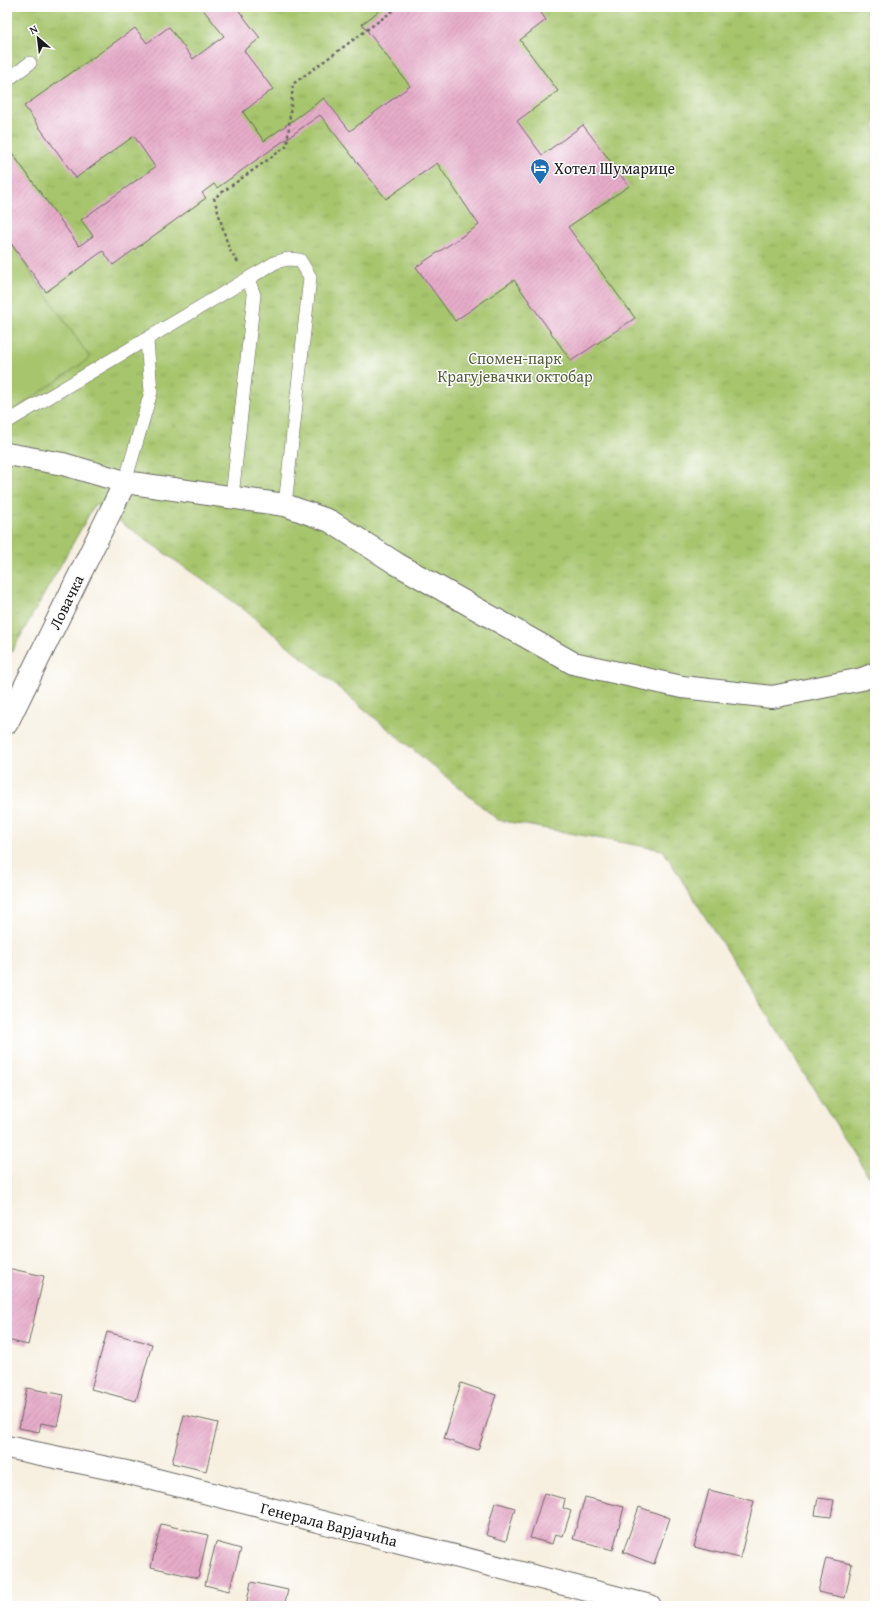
<svg xmlns="http://www.w3.org/2000/svg" width="882" height="1613" font-family="'Gentium Book Plus',serif">
  <style>
    .park { fill: url(#park-tufts); stroke: #617044 }
    .pitch { fill: #a6c56c; stroke: #617044 }
    .building { fill: url(#building-hatch) }
    .lines { fill: none; stroke-linecap: round; stroke-linejoin: round }
    .service-casing { stroke: #696661; stroke-width: 14 }
    .minor-casing { stroke: #696661; stroke-width: 24 }
    .path { stroke: #696661; stroke-width: 2.5; stroke-dasharray: 3 3; stroke-linecap: butt }
    .service { stroke: #fff; stroke-width: 13 }
    .minor { stroke: #fff; stroke-width: 22 }
    .labels { text-anchor: middle; dominant-baseline: central; stroke-width: 3; stroke-linejoin: round; paint-order: stroke }
    .poi-label { font-size: 16px; fill: #1c1c1c; stroke: #fff; text-anchor: start }
    .park-label { font-size: 16px; fill: #53603c; stroke: #fff }
    .street-label { font-size: 16px; fill: #1c1c1c; stroke: #fff }
  </style>
  <defs>
    <pattern id="park-tufts" width="24" height="20" patternUnits="userSpaceOnUse"><rect width="24" height="20" fill="#a6c56c"/><path d="M3 7l-1-3M5 7V3M7 7l1-3M15 17l-1-3M17 17v-4M19 17l1-3" fill="none" stroke="#8ea95d"/></pattern>
    <pattern id="building-hatch" width="6" height="6" patternUnits="userSpaceOnUse"><rect width="6" height="6" fill="#e6acc9"/><path d="M-1 1l2-2M0 6l6-6M5 7l2-2" fill="none" stroke="#c593ac"/></pattern>
  </defs>
  <rect width="100%" height="100%" fill="#fff"/>
  <filter id="ink" filterUnits="userSpaceOnUse"><feTurbulence type="fractalNoise" baseFrequency=".025" numOctaves="2"/><feDisplacementMap in="SourceGraphic" scale="8" xChannelSelector="R" yChannelSelector="G"/><feConvolveMatrix kernelMatrix="1 2 1 2 8 2 1 2 1" color-interpolation-filters="sRGB"/></filter>
  <filter id="wash" filterUnits="userSpaceOnUse"><feTurbulence type="fractalNoise" baseFrequency=".012" numOctaves="4" result="noise"/><feDisplacementMap in="SourceGraphic" scale="16" xChannelSelector="R" yChannelSelector="G"/><feGaussianBlur stdDeviation="0.9" result="paint"/><feColorMatrix in="noise" values="0 0 0 0 0 0 0 0 0 0 0 0 0 0 0 0 0 1.4 0 .05"/><feComposite in="paint" operator="in"/></filter>
  <g filter="url(#wash)">
    <rect width="100%" height="100%" fill="#f7f0e1"/>
    <path class="park" d="M7,7H875V1186L663,850L498,820L241,607L95,504L7,660Z"/>
    <path class="pitch" d="M7,238L90,358L7,415Z"/>
    <g id="blocks">
      <path class="building" d="M201,7H236L260,38L244,51L273,89L243,112L264,141L324,98L350,131L410,86L362,24L384,7H537L546,20L520,40L558,91L517,121L542,155L583,125L629,186L568,227L635,318L571,361L514,280L455,321L416,267L479,225L437,163L386,199L320,115L217,188L214,184L202,193L206,198L113,265L103,251L46,292L7,238V146L79,246L93,236L81,220L155,167L134,136L76,178L24,106L135,28L147,43L169,27L193,59L224,36Z
        M7,1268L44,1276L28,1345L7,1340Z
        M107,1332L152,1344L136,1401L91,1389Z
        M461,1383L496,1395L478,1450L444,1439Z
        M27,1388L64,1395L57,1426L41,1423L39,1432L19,1428Z
        M184,1415L218,1423L206,1471L172,1463Z
        M709,1490L754,1501L740,1558L694,1547Z
        M544,1493L565,1499L563,1508L571,1511L563,1536L555,1534L552,1544L530,1538Z
        M585,1497L624,1507L613,1550L573,1539Z
        M818,1498L834,1500L831,1517L815,1515Z
        M495,1502L515,1508L506,1541L486,1535Z
        M639,1507L670,1518L654,1564L623,1552Z
        M161,1524L208,1535L198,1578L151,1567Z
        M216,1542L241,1549L229,1591L205,1585Z
        M826,1558L852,1564L845,1598L818,1592Z
        M251,1582L288,1590L284,1606H246Z"/>
    </g>
  </g>
  <g filter="url(#ink)">
    <use href="#blocks" fill-opacity="0" stroke="#696661" stroke-width="1"/>
    <g class="lines">
      <defs>
        <path id="service" d="M7,80L30,63
          M7,422L276,262L288,259L300,260L310,277L285,505
          M125,482L151,392L147,340
          M232,497L254,295L248,279"/>
        <path id="minor" d="M7,454L63,464L125,482L285,505L330,521L397,564L573,663L682,687L772,697L862,679L875,674
          M7,723L125,482
          M7,1447L122,1471L650,1606"/>
      </defs>
      <use href="#service" class="service-casing"/>
      <use href="#minor" class="minor-casing"/>
      <path class="path" d="M238,262L229,249L214,198L287,146L293,84L398,7"/>
      <use href="#service" class="service"/>
      <use href="#minor" class="minor"/>
    </g>
  </g>
  <defs>
    <symbol id="hotel-pin" viewBox="-11 -11 22 30"><path d="M0 17L-7.5 6A9.5 9.5 0 1 1 7.5 6Z" fill="#1f6fb2" stroke="#fff"/><path d="M-6-4.5h1.5V1H6V5H4.5V3h-9V5H-6ZM-4 0a1.8 1.8 0 1 1 3.6 0ZM.5 0V-2.5h3Q6-2.5 6 0Z" fill="#fff"/></symbol>
  </defs>
  <g fill-rule="evenodd">
    <use href="#hotel-pin" x="529" y="157" width="22" height="30"/>
  </g>
  <g class="labels">
    <g class="poi-label">
      <text x="554" y="168">Хотел Шумарице</text>
    </g>
    <g class="park-label">
      <text x="515" y="358">Спомен-парк<tspan x="515" dy="18">Крагујевачки октобар</tspan></text>
    </g>
    <g class="street-label">
      <text transform="translate(66 602) rotate(-64)">Ловачка</text>
      <text transform="translate(329 1524) rotate(14)">Генерала Варјачића</text>
    </g>
  </g>
  <rect width="882" height="1613" fill="none" stroke="#fff" stroke-width="24"/>
  <g transform="translate(38 38) rotate(332)" stroke="#ffffff" stroke-width="3" paint-order="stroke">
  <path d="M0-3L7 15L0 10L-7 15Z" fill="#1c1c1c"/>
  <text y="-6" font-size="11" font-weight="bold" text-anchor="middle" fill="#1c1c1c">N</text>
  </g>
</svg>
